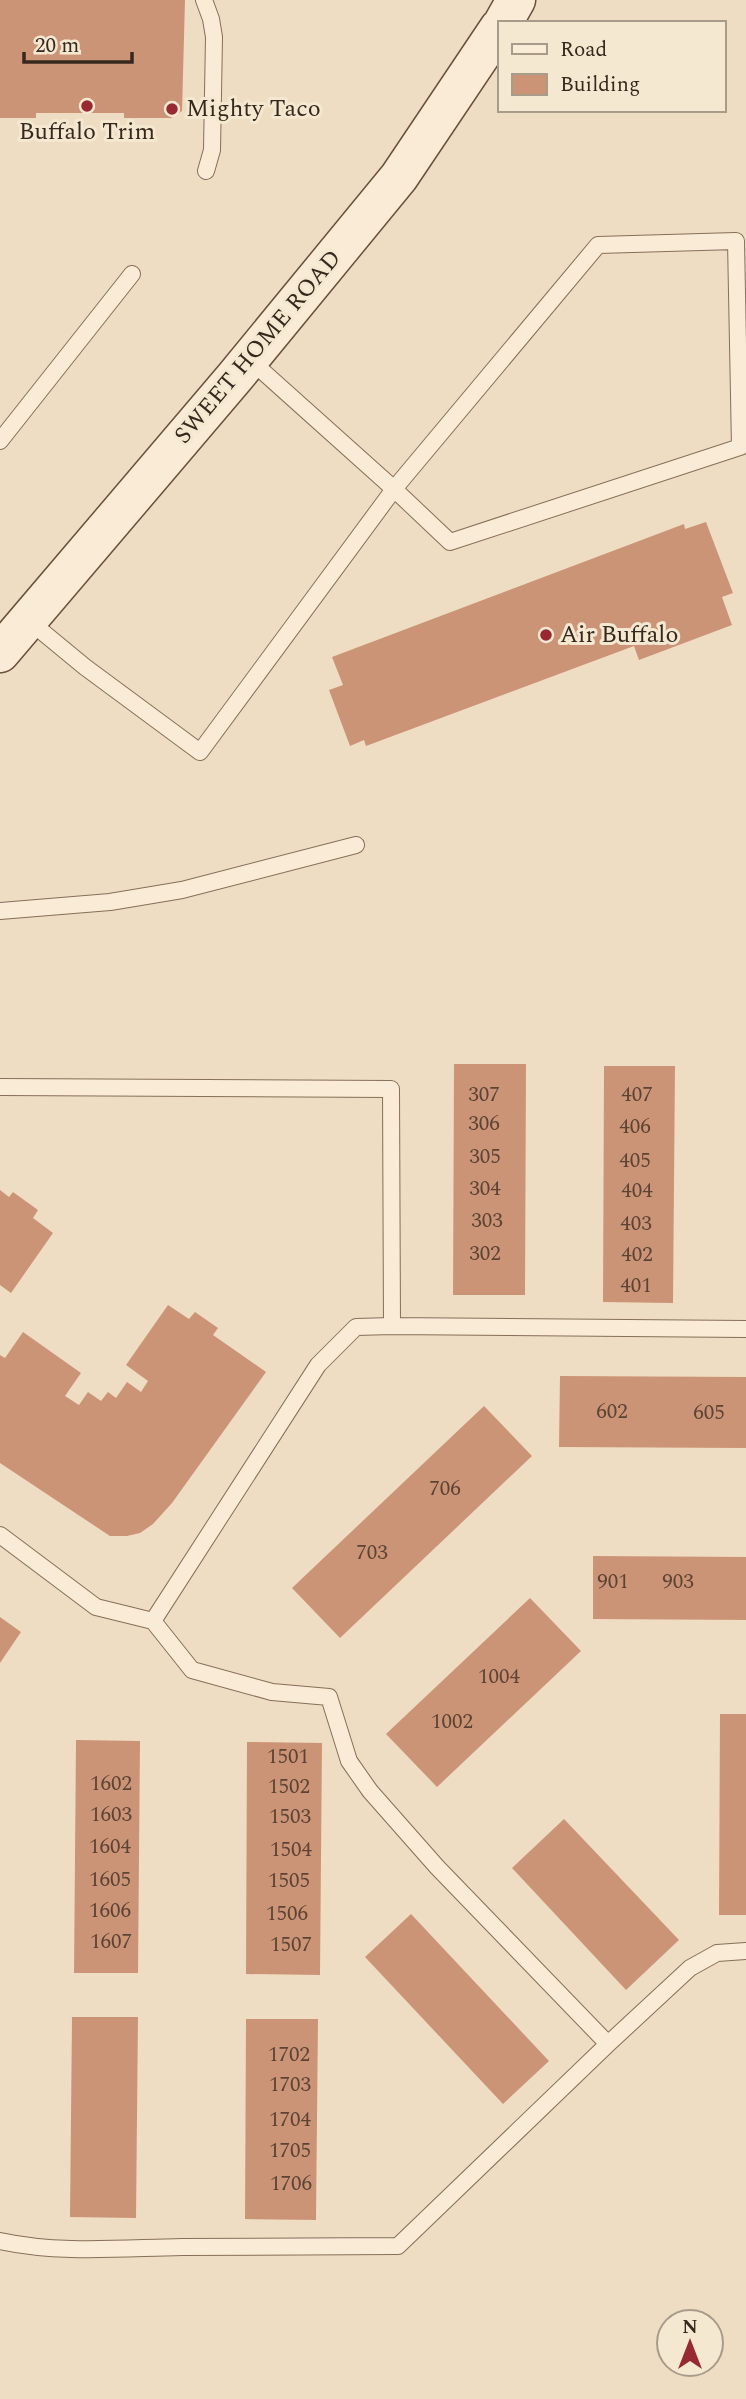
<svg xmlns="http://www.w3.org/2000/svg" width="746" height="2399" font-family="Spectral,serif">
  <style>
    .building { fill: #cc9477 }
    .lines { fill: none; stroke-linecap: round; stroke-linejoin: round }
    .service-casing { stroke: #876e59; stroke-width: 18 }
    .secondary-casing { stroke: #694f3c; stroke-width: 41 }
    .service { stroke: #f9ebd5; stroke-width: 16 }
    .secondary { stroke: #f9ebd5; stroke-width: 38 }
    .poi-dot { fill: #962932; stroke: #f5e8d1; stroke-width: 2.5 }
    .labels { text-anchor: middle; dominant-baseline: central; stroke-width: 6; stroke-linejoin: round; paint-order: stroke }
    .number-label { font-size: 21px; fill: #5c4334 }
    .poi-label { font-size: 24px; fill: #37281d; stroke: #f5e8d1; text-anchor: start }
    .street-label { font-size: 24px; fill: #37281d; stroke: #f5e8d1 }
  </style>
  <rect width="100%" height="100%" fill="#eeddc2"/>
  <path class="building" d="M0,0H185L182,111L171,118H124V113H36V118H0Z
    M706,522L733,593L722,597L732,625L639,660L634,646L366,746L364,740L350,746L329,690L343,685L332,657L684,524L685,529Z
    M454,1064H526L525,1295H453Z
    M604,1066H675L673,1303L603,1302Z
    M0,1190L9,1197L13,1192L38,1210L33,1218L53,1233L11,1293L0,1285Z
    M168,1305L189,1319L195,1312L218,1328L213,1335L266,1372L172,1503L153,1524L140,1533L127,1536H110L0,1463V1355L5,1358L23,1332L81,1373L65,1396L79,1405L88,1392L101,1401L108,1392L116,1398L127,1382L141,1392L148,1381L126,1365Z
    M560,1376L746,1377V1448L559,1447Z
    M484,1406L532,1456L340,1638L292,1588Z
    M593,1556L746,1557V1620L593,1619Z
    M530,1598L581,1651L437,1787L386,1734Z
    M0,1617L21,1632L0,1663Z
    M720,1714H746V1915H719Z
    M76,1740L140,1741L138,1973H74Z
    M247,1742L322,1743L320,1975L246,1974Z
    M564,1819L679,1940L626,1990L512,1868Z
    M411,1914L549,2061L503,2104L365,1957Z
    M72,2017H138L136,2218L70,2217Z
    M246,2019H318L316,2220L245,2219Z"/>
  <g class="lines">
    <defs>
      <path id="service" d="M204,0L211,19L214,37L212,150L206,171
        M0,441L132,274
        M28,620L85,667L200,752L394,489L450,542L740,447L736,241L598,245L394,489L250,360
        M0,911L110,902L182,890L356,845
        M0,1087L391,1089L392,1326L746,1329
        M0,1535L96,1607L153,1621L192,1670L272,1692L329,1697L349,1761L370,1791L437,1867L608,2044
        M153,1621L318,1365L356,1327L392,1326
        M0,2241C60,2254 121,2248 182,2247C254,2246 326,2246 398,2246L608,2044L690,1968L717,1953L746,1951"/>
      <path id="secondary" d="M503,23L516,0
        M0,653L234,378L399,177L499,28"/>
    </defs>
    <use href="#service" class="service-casing"/>
    <use href="#secondary" class="secondary-casing"/>
    <use href="#service" class="service"/>
    <use href="#secondary" class="secondary"/>
  </g>
  <g class="poi-dot">
    <circle cx="87" cy="106" r="7"/>
    <circle cx="172" cy="109" r="7"/>
    <circle cx="546" cy="635" r="7"/>
  </g>
  <g class="labels">
    <g class="number-label">
      <text x="484" y="1095">307</text>
      <text x="637" y="1095">407</text>
      <text x="484" y="1124">306</text>
      <text x="635" y="1127">406</text>
      <text x="485" y="1157">305</text>
      <text x="635" y="1161">405</text>
      <text x="485" y="1189">304</text>
      <text x="637" y="1191">404</text>
      <text x="487" y="1221">303</text>
      <text x="636" y="1224">403</text>
      <text x="485" y="1254">302</text>
      <text x="637" y="1255">402</text>
      <text x="636" y="1286">401</text>
      <text x="612" y="1412">602</text>
      <text x="709" y="1413">605</text>
      <text x="445" y="1489">706</text>
      <text x="372" y="1553">703</text>
      <text x="613" y="1582">901</text>
      <text x="678" y="1582">903</text>
      <text x="499" y="1677">1004</text>
      <text x="452" y="1722">1002</text>
      <text x="288" y="1757">1501</text>
      <text x="111" y="1784">1602</text>
      <text x="289" y="1787">1502</text>
      <text x="111" y="1815">1603</text>
      <text x="290" y="1817">1503</text>
      <text x="110" y="1847">1604</text>
      <text x="291" y="1850">1504</text>
      <text x="110" y="1880">1605</text>
      <text x="289" y="1881">1505</text>
      <text x="110" y="1911">1606</text>
      <text x="287" y="1914">1506</text>
      <text x="111" y="1942">1607</text>
      <text x="291" y="1945">1507</text>
      <text x="289" y="2055">1702</text>
      <text x="290" y="2085">1703</text>
      <text x="290" y="2120">1704</text>
      <text x="290" y="2151">1705</text>
      <text x="291" y="2184">1706</text>
    </g>
    <g class="poi-label">
      <text x="186" y="109">Mighty Taco</text>
      <text x="87" y="132" text-anchor="middle">Buffalo Trim</text>
      <text x="560" y="635">Air Buffalo</text>
    </g>
    <g class="street-label">
      <text transform="translate(258 347) rotate(-50)">SWEET HOME ROAD</text>
    </g>
  </g>
  <rect x="498" y="21" width="228" height="91" fill="#f5e8d1" stroke="#a99b89" stroke-width="2"/>
  <rect x="512" y="44" width="35" height="10" fill="#f9ebd5" stroke="#a99b89" stroke-width="2"/>
  <text x="560" y="56" font-size="21" fill="#37281d">Road</text>
  <rect x="512" y="74" width="35" height="21" fill="#cc9477" stroke="#a99b89" stroke-width="2"/>
  <text x="560" y="91" font-size="21" fill="#37281d">Building</text>
  <g transform="translate(690 2343)"><circle r="33" fill="#f5e8d1" stroke="#a99b89" stroke-width="2"/>
  <path d="M0-5L12 26L0 18L-12 26Z" fill="#962932"/>
  <text y="-10" font-size="19" font-weight="bold" text-anchor="middle" fill="#37281d">N</text>
  </g>
  <path d="M24 52v10h108v-10" fill="none" stroke="#37281d" stroke-width="3.5"/>
  <text x="35" y="52" font-size="21" fill="#37281d" stroke="#f5e8d1" stroke-width="5" paint-order="stroke">20 m</text>
</svg>
